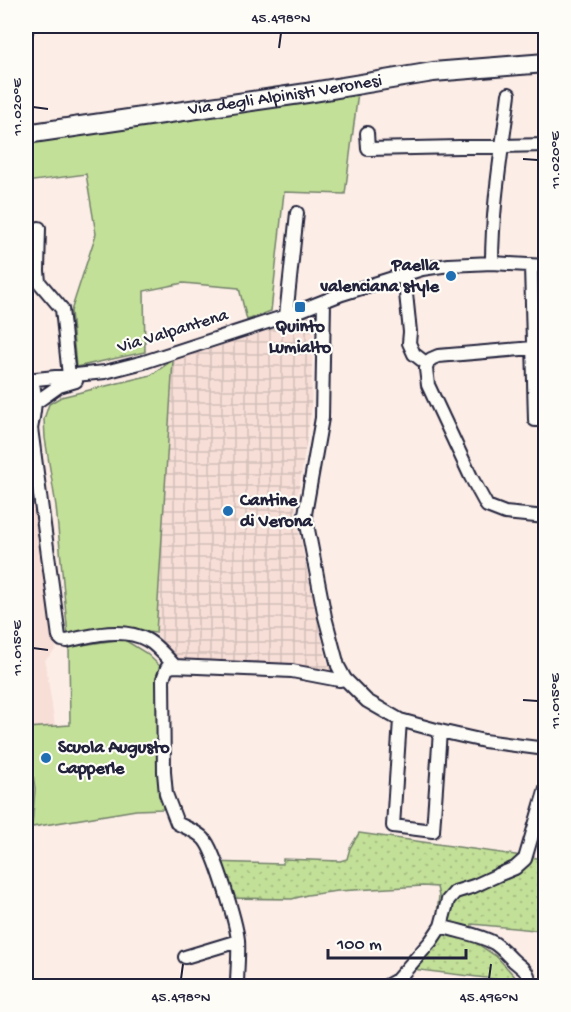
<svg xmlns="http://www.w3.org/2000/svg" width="571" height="1012" font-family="'Gochi Hand',sans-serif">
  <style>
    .built { fill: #f7ded7 }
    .industrial { fill: url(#industrial-grid) }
    .grass { fill: url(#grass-dots); stroke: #72816a; stroke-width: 1.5 }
    .park { fill: #c3e098; stroke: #72816a; stroke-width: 1.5 }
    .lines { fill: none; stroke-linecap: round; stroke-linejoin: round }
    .minor-casing { stroke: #22223b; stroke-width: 16 }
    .highway-casing { stroke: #22223b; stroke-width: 22 }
    .minor { stroke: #fdfcf7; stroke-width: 12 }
    .highway { stroke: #fdfcf7; stroke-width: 18 }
    .ticks { fill: none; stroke: #22223b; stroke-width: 2 }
    .poi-dot { fill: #1f6fb2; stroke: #fdfcf7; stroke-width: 2 }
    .labels { text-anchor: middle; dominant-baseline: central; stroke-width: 4.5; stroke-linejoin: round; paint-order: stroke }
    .street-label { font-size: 18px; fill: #22223b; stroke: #fdfcf7 }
    .poi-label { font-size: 18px; font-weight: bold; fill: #22223b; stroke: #fdfcf7; text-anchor: start }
    .neatline { fill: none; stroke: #22223b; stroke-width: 2 }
    .ticks-label { font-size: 15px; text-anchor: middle; fill: #22223b }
  </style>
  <defs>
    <pattern id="industrial-grid" width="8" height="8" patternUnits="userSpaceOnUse" patternTransform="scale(1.5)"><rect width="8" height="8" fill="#f7ded7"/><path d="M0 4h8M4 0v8" fill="none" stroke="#d3beb9"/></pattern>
    <pattern id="grass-dots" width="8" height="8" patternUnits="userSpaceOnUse" patternTransform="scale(1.5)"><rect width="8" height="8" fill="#c3e098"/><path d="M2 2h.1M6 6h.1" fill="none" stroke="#a7c084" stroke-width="1.8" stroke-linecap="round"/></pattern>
  </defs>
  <rect width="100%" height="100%" fill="#fcede6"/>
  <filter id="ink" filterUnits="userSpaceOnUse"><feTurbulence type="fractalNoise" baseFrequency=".0167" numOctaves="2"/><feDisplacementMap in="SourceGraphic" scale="12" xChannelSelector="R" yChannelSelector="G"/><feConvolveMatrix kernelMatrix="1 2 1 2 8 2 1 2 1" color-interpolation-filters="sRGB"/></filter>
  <g filter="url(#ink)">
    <path class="built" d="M36,473L56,649L45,660L55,726L27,728L35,789L30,872L26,873V474Z"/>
    <path class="industrial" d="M313,313L311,412L295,514L326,658L332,673L271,664L182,659L168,655L156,633L173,360L252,336Z"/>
    <path class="grass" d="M359,833L544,859L546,866L545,931L472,924L470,939L496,956L520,982L411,969L435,931L439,896L437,887L423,886L338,891L307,895L292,899L220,898L209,862L283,864V859L340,861L347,859L350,848Z"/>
    <path class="park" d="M358,92L345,194L284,192L271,311L247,320L239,288L183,283L144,291L145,352L76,367L71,311L96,234L86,174L26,182V139Z
      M173,360L156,633L121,629L68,636L56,506L45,438L44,419L49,404L61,397L151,375Z
      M123,639L146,653L161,667L163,809L136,810L32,827L35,789L27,728L70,725L69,647Z"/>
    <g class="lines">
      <defs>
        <path id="minor" d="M26,32L27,26
          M367,133L368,149L546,145
          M492,263C492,206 502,150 509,94
          M531,265L535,420H546
          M404,274L410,332L409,343L414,354L427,364
          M26,275H31L39,282L62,309L69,376
          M39,282L38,271L39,228
          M324,301L322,418L305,514L325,617L338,666L345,679L367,701L400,720L393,826L433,831L440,731L484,741L546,749
          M286,316L297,213
          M427,364L426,369L428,385L471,477L487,506L505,513L546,517
          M427,364L431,359L438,356L533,348H546
          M26,380L105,372L144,362L286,316L342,294L422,269L449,265L492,263L546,266
          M35,403L59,386L76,381
          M26,415L31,428L59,637L62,640L67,641C92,635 124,627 147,640C157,645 168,659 175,666
          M31,429C34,412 38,396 31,379
          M400,720L440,731
          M441,926C458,932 478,934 494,943C502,948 508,956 515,962C523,969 530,972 529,984L536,986
          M185,957L238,941
          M237,986C237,971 239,955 238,940C236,922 215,851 204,839C197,831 186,828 177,823L166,794L164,772L163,679L167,668L174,666L292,671L339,680L345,679
          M386,986L397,980L431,941L441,926L448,900L455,892L474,886L498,875L515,868L525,859L546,788"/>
        <g id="highway">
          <path id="s1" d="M26,134L307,93L433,72L546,63"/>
        </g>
      </defs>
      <use href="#minor" class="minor-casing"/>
      <use href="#highway" class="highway-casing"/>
      <use href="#minor" class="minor"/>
      <use href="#highway" class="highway"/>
    </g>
  </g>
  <path class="ticks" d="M279,48L281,33M33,107L48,109M523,159L538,160M33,648L48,650M523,700L538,701M181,979L183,964M489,979L491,964"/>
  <g class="poi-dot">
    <circle cx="451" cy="276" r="6"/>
    <rect x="294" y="301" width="12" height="12" rx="3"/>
    <circle cx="228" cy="511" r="6"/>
    <circle cx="46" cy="758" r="6"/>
  </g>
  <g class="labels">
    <g class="street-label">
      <text stroke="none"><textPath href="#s1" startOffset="262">Via degli Alpinisti Veronesi</textPath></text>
      <text transform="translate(173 332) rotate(-17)">Via Valpantena</text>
    </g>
    <g class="poi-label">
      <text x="439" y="266" text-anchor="end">Paella<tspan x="439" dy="21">valenciana style</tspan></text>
      <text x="300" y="327" text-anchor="middle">Quinto<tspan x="300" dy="21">Lumialto</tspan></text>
      <text x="240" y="501">Cantine<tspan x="240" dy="21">di Verona</tspan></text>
      <text x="58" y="748">Scuola Augusto<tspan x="58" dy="21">Capperle</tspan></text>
    </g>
  </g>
  <rect width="571" height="1012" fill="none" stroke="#fdfcf7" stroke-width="66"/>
  <path d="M328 949v9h138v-9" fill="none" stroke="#22223b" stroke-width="3"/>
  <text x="337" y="949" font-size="18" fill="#22223b" stroke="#fdfcf7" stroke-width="4.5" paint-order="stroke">100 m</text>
  <rect x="33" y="33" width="505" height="946" class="neatline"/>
  <g class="ticks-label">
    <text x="281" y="22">45.498°N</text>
    <text transform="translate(16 107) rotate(-90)" y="5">11.020°E</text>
    <text transform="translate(554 160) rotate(-90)" y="5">11.020°E</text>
    <text transform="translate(16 648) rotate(-90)" y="5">11.015°E</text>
    <text transform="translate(554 701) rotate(-90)" y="5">11.015°E</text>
    <text x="181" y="1001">45.498°N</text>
    <text x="489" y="1001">45.496°N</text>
  </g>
</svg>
